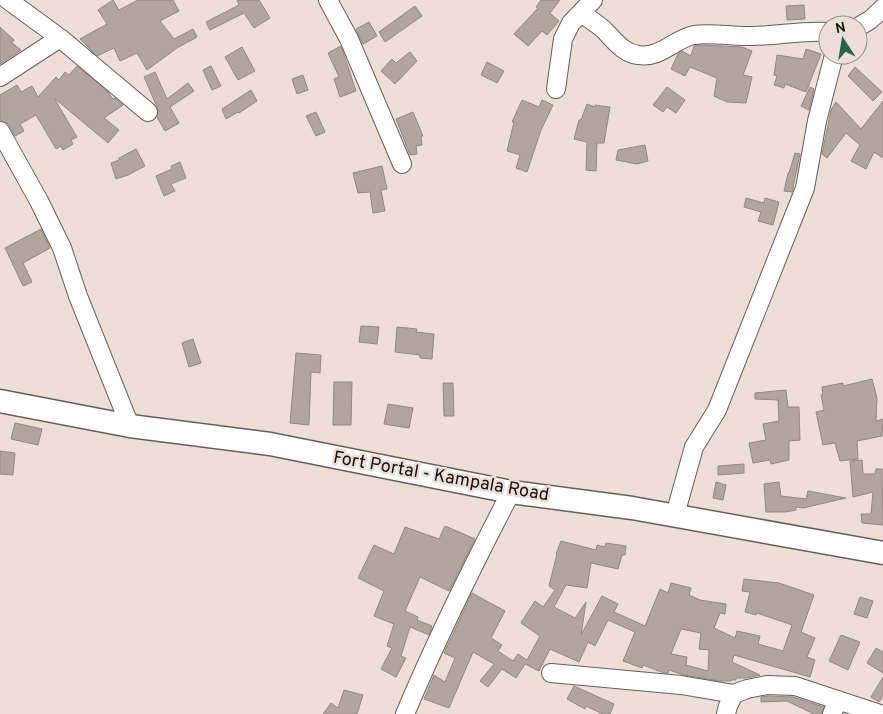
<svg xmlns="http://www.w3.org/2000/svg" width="883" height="714" font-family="Overpass,sans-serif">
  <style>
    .building { fill: #b2a49e; stroke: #948780; fill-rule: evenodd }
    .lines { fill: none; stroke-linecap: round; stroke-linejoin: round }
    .minor-casing { stroke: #6a5e57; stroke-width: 20 }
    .major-casing { stroke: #6a5e57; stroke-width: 25 }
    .minor { stroke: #fff; stroke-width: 18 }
    .major { stroke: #fff; stroke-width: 22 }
    .labels { text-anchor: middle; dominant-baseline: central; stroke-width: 5; stroke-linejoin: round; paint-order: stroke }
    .street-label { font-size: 18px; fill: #16120f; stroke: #eddfd8 }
  </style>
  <rect width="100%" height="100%" fill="#eddfd8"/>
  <path class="building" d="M113,0L119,10L138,0H173L179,11L160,21L174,39L193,29L197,37L177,48L147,70L137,53L120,61L114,48L97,56L80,39L107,24L98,10Z
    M237,0H259L270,18L254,28L244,13L210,30L206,22L239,5Z
    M541,0H560L550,13L559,21L547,35L542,31L528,46L514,34L538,8L536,7Z
    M804,5L805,19L787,20L786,6Z
    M415,6L422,16L385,42L379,32Z
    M369,22L377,36L363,44L356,29Z
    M0,27L14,40L12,43L21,50L0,64Z
    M702,45L742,47L752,51L743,75L752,77L746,103L727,102L714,96L717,78L690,67L685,76L671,69L678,54L682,51L691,56L694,46Z
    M341,46L356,91L340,97L334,79L339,77L328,53Z
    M242,47L255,71L238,80L225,57Z
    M806,49L821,54L806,92L785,84L784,88L774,85L777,76L774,75L777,55L803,59Z
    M410,52L417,61L395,84L381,71L392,59L396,63Z
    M487,62L504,71L497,83L481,75Z
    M77,66L107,91L113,99L115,98L123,105L104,118L119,130L108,143L54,98L77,137L71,140L73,144L63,150L61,146L56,149L36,115L20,124L24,131L15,136L9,125L5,122L0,120V95L17,85L21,92L32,86L38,97L56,77L59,80L65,72L69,75Z
    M211,66L221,86L212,90L203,70Z
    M855,67L882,92L873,101L848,76Z
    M155,72L167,99L188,83L194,91L170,107L179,123L165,131L157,117L158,109L144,77Z
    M303,75L308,90L297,94L292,79Z
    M667,87L685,100L676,113L667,107L663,112L653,105Z
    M810,87L814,89L809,110L801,106Z
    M251,90L257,101L239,113L238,112L226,119L222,109Z
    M522,100L539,107L542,100L553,105L541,130L527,172L516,168L520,155L507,151L514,122H512Z
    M883,101V158L874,152L866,169L851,161L860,145L846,133L827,158L822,154L831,110L836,102L861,129Z
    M587,104L595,107V105L610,107L604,143H597L596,171L586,170L587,142L574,139L579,120H581Z
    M316,112L325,132L316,136L306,116Z
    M413,112L423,136H421L422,145L416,146L417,154L410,155L396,119Z
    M645,145L648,161L637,164L616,160L618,150Z
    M136,149L145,166L128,175L116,179L111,163L119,160V158Z
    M795,153L800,154L792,192L784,191L788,173H789Z
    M180,162L186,178L171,184L175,191L164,196L156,176L172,169L171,166Z
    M382,166L387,189L381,190L385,211L373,213L370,192L358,193L353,173Z
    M746,198L764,203L765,198L779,202L773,225L758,221L761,212L744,207Z
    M41,229L50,248L23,263L32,282L23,286L5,248Z
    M361,326L379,327L377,344L359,342Z
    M397,327L417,329L416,332L434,334L432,359L420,358V355L395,352Z
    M193,339L201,363L189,367L182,343Z
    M296,353L321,355L320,373L311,372L309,425L290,423Z
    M872,379L877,398L876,421L883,419L882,436L857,441L858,459L840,461L835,443L823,445L816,412L824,410L821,395L823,394L822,387L843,383V386Z
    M334,382H352L351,425H333Z
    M443,383H453L454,416H444Z
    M786,390L788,407H799L800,440L789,441V460L771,464L770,460L753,463L749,443L766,440L763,424L779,421L778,400L755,399V393Z
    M388,404L413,408L409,428L384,424Z
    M15,423L42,429L38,445L11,439Z
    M0,451L15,453L13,475L0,474Z
    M862,460L863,474H875L876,469H882L883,525L862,523L861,514H871L873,492L853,497L850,461Z
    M744,464V473L718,475V466Z
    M716,482L726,485L723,500L713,498Z
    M779,482L781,496L806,499L808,491L846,498L803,508L796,507V510L786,512H766L764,484Z
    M445,526L475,539L449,591L420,577L405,611L418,617L417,620L432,626L429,635L410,627L401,656L406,658L396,677L381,669L392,648L387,646L394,624L374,616L384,591L358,578L374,545L394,554L405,527L439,539Z
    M561,541L596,550L597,545L605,547L606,543L626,546L625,555H622L618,569L591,563L587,588L566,585L554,607L575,618L586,602L581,635L602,596L618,604L614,612L645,626L660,589L668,593L671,583L691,588L689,595L700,600L726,604L725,614L720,613L714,628L735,638L737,631L760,636L758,644L783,651L792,625L757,613L756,615L745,612L750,592L742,591L744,579L779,583L814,595L801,632L815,638L807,657L815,660L810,677L734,655L732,662L760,675L746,678H736V680H731V681H719L684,675L669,670L668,673H664L643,665L642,668L623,661L635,632L608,620L595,646L588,642L579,662L550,649L539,671L525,664L516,678L502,669L488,687L480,681L494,664L473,652L449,708L424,699L434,675L445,682L455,658L444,653L472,593L505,611L491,638L502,645L498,651L513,661L518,654L527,660L540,636L521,623L522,621L535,601L543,607L555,590L549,586L557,554H556ZM681,629L701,633L699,649L709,650L708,671L686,665L687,657L671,654Z
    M860,597L873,601L867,618L854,614Z
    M841,635L860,642L848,670L829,661Z
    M876,648L883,652V673L867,663Z
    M883,677V696L879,702L871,697Z
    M574,686L614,704L610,714H603L586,706L585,709L567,699Z
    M344,690L363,695L357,714H323L331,703L338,708Z
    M768,696L793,697L824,707L822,714H814L787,701L761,702V697Z"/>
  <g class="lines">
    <defs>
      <path id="minor" d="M8,0L60,38L148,112
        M328,0L349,39L402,164
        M581,13C589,19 598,24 605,31C615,41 623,53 638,55C660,59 674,39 694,35C713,32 733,37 752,36C777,36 803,30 828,32
        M858,27L870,20L883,8
        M0,77L60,38
        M556,89L563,39L571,23L593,0
        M0,131L39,201L62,248L78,296L130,426
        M675,515L694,447L717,410L805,188L817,121L834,55
        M551,673L681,685L734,694
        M405,714C437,638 473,565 511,492
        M726,714L728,706L734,694L747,689L767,685L795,686L880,714
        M832,714L838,700"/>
      <path id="major" d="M0,401L130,426L270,444L511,492L632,508L883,553"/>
    </defs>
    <use href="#minor" class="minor-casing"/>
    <use href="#major" class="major-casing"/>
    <use href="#minor" class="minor"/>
    <use href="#major" class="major"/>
  </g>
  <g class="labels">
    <g class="street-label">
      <text transform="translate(441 477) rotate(10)">Fort Portal - Kampala Road</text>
    </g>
  </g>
  <g transform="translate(843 40) rotate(348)"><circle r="24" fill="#eddfd8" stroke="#978d88"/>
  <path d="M0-4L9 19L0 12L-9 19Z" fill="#246350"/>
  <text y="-8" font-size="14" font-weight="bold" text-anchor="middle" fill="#16120f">N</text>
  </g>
</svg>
